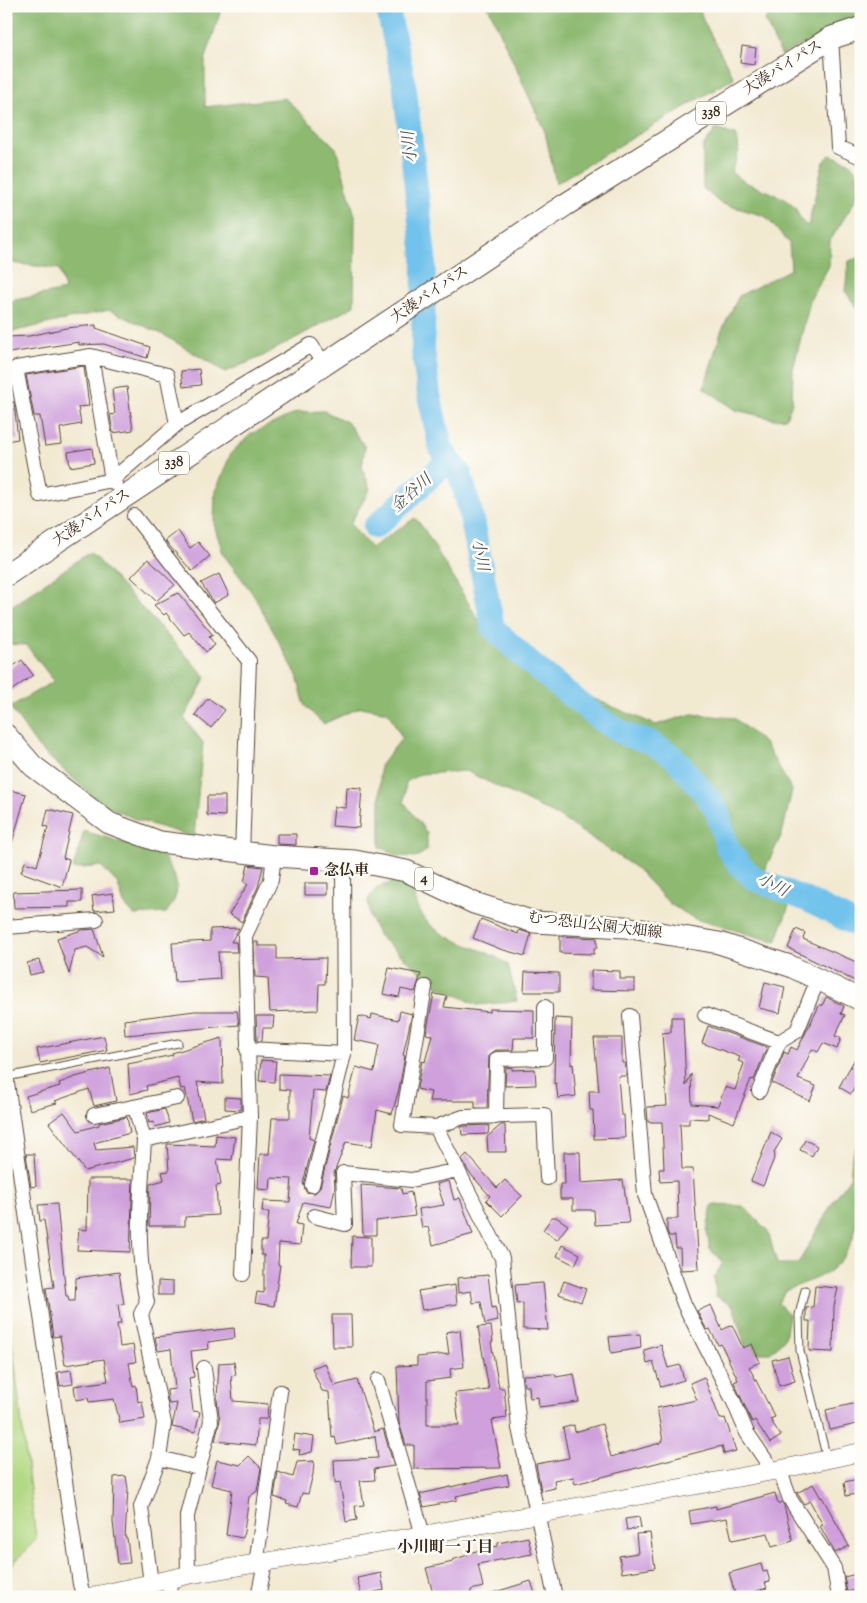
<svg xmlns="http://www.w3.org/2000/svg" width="867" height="1603" font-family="'Sorts Mill Goudy','Noto Serif JP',serif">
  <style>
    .green { fill: #b2d983; stroke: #768250 }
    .forest { fill: #8db971; stroke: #647248 }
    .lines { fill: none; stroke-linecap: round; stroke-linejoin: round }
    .river { stroke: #71c2ec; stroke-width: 24 }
    .building { fill: #cfa0dc }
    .service-casing { stroke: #564739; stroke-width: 9 }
    .minor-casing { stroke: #564739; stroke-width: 16 }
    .tertiary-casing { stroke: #564739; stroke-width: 19 }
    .primary-casing { stroke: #564739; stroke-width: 23 }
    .trunk-casing { stroke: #564739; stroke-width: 24 }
    .service { stroke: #fff; stroke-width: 7 }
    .minor { stroke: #fff; stroke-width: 14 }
    .tertiary { stroke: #fff; stroke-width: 18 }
    .primary { stroke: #fff; stroke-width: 21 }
    .trunk { stroke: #fff; stroke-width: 22 }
    .poi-dot { fill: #b5179e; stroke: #fdfcf7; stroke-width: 2 }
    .labels { text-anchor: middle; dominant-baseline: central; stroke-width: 5; stroke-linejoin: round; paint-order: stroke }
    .shield { fill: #fdfcf7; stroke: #75695f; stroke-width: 1 }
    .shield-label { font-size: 14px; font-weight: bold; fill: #3b2a1e }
    .street-label { font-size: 15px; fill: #3b2a1e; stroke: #fdfcf7 }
    .poi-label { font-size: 15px; font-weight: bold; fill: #3b2a1e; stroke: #fdfcf7; text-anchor: start }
    .water-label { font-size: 16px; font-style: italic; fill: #4b585c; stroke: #fdfcf7 }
    .neighbourhood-label { font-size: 16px; font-weight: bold; fill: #3b2a1e; stroke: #fdfcf7 }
  </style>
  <rect width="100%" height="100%" fill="#fdfcf7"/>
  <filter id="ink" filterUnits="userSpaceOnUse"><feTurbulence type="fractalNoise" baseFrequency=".02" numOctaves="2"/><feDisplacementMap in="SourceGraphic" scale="10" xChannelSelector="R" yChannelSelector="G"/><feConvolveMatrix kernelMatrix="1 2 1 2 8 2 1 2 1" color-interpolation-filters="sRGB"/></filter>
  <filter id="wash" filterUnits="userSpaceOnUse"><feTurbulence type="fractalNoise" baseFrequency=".0096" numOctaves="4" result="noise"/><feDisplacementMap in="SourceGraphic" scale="20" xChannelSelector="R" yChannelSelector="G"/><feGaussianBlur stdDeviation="1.12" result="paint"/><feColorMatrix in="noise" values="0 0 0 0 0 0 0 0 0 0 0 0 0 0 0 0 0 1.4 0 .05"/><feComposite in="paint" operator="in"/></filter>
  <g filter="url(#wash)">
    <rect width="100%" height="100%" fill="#f2e9d1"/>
    <path class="green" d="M11,1334L36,1539L12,1565H6V1335Z"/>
    <path class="forest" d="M6,6H222L205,61V107L285,98L336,148L355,216L354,306L261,357L225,372L164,335L109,310L6,333V302L65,290L59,269L12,263L6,216Z
      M488,6H699L703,20L734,78L556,183L545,132Z
      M770,6H861V16L781,55L765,21Z
      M716,129L735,135C743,149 736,159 731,172C748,189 775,189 792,205C800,211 797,221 808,226L823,163L830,155L849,162L857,172L858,196L830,241L829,266L811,298L793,369L792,403L786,418L774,419L736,410L704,388L721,332L739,296L791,269L789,243L765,216L720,203L703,188V147Z
      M861,257V313L845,291L849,261Z
      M324,411L347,422L365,447L362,467L370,489L350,524L371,548L415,518L424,529L491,641L542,677L656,725L692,714L734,718L765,744L792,790L782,834L764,871L794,892L776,942L695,919L670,904L636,868L558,816L466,771L420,774L406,782L404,802L427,833V850L417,857L399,856L380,847V766L402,738L388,712L361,707L323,724L305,706L297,675L253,594L223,554L214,524L215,493L231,453L251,434L297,412Z
      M90,552L206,677L184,718L203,743L194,837L137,820L98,801L38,747L10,707L54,681L26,645L6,644V610Z
      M84,831L162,854C176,879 185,888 166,913L134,915L124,904L118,884L101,866L73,869Z
      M394,882H410C414,893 417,909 424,918C444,944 483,945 508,965L517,1001L477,1005L433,983L379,936L370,918L368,899L378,887Z
      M861,1137C861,1181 867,1245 828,1272C815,1280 798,1285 785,1291L778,1303L789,1314L785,1338L771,1353H747L733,1306L716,1296L714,1277L724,1262L710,1250L707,1231L712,1205L743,1206L768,1231L777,1264H798L834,1200L850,1178L852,1156Z"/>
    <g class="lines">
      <path class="river" d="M387,6L404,82L424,257L423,350L429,395L441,449L460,474L470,510L493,628L530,663L601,720L626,735L649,742L673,756L707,796L717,811L727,847L739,864L754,879L807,900L861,927
        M375,527L448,461"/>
    </g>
    <g id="blocks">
      <path class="building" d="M742,46L756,48L754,65L740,63Z
        M96,325V328L150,347L147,358L104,344L79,345V342L9,353L7,337L29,336L66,328Z
        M84,366L89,406L78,407L81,424L60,428L62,444L45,446L40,416H34L26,375Z
        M199,369L201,385L183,387L181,371Z
        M127,387L133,430L113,433L110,415L115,414L112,389Z
        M14,402L18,439L6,441V403Z
        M92,448L94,463L70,467L68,452Z
        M178,531L190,548L198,542L210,556L192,571L165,541Z
        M148,559L175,585L156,601L131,577Z
        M219,574L229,595L214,603L201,583Z
        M178,593L213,635L209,637L215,645L206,652L189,632L184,635L166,613L164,615L154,605Z
        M22,660L33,675L11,691L6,685V671Z
        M208,698L225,710L211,728L195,715Z
        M347,787L362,788L359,828L332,826L334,807L346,808Z
        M10,790L26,794L9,854L6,853V804Z
        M207,796H225V816L207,815Z
        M48,809L73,815L63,858L69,860L62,887L21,872L25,862L37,866L48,827L44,826Z
        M277,834H296V845L277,844Z
        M248,865L263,867L258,887L242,922L229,914L248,884L244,882Z
        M305,883H328V895H305Z
        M82,890V902H69V907L14,908L13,892Z
        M113,893L115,909L94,911L92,896Z
        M481,919L518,934L519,930L531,934L525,956L500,949L473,938Z
        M239,928L231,942H236L237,952H218L220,979L175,982L172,943L210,941V929Z
        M94,929L103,957L87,947L75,950L69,974L57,938L82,930Z
        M796,929L805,933L803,939L861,964V984L788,948Z
        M560,936L597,938V948H594V954L560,953Z
        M254,942H258V946H277V959L326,958L325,984H319L318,1010L270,1012L268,978L255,977Z
        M39,960L43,972L30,975L27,963Z
        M389,968L421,974L415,992L401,989L399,997L383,994Z
        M591,970L620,971V979H635V991L591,990Z
        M525,972L559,973V992H524Z
        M765,982L785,987L780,1013L759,1008Z
        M434,994L447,996L444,1007L490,1012V1009L534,1010V1038H514L513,1050H496L489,1055L487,1108H475V1101H429L431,1092L417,1089L422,1061L425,1062L432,1035L426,1034Z
        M826,997L844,1006L841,1014L845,1015L835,1036L841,1038L837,1049L823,1043L818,1052L812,1049L798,1079L816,1086L810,1101L772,1083L784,1052L788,1054L791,1047L797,1050L820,1004L822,1006Z
        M195,1011H237L239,1025L125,1035L124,1020Z
        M400,1011L412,1014L403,1055L405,1056L399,1089L392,1114L377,1110L372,1146L346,1142L334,1173L335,1187L331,1207L303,1202L296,1224L302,1225L300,1245L279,1243L278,1265H280L274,1306L255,1303L257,1292L264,1293V1255H261V1241H266L269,1212H262L263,1201L290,1202L292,1179L271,1178L270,1190L258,1189L260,1154H269L272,1118H290V1090L279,1089V1074L330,1076L326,1092L313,1091L309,1138L314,1140L303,1183L306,1192L315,1193L320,1187L343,1096L348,1098L356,1067L374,1072L379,1045L354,1040L359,1016L371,1019L372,1014L398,1020Z
        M256,1016H274L273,1028H263L262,1041H257Z
        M671,1017H683L686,1086L691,1074L692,1104L718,1106L725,1087L735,1090L744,1063L738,1061L740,1057L702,1043L708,1026L767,1047L754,1080L751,1079L734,1123L708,1113V1119L689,1118V1124H680L682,1169H693L699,1269L681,1270L680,1248H676L675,1236H669L667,1231V1219H678L677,1181L660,1182L659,1169H664L662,1122H648L647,1107L667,1106L662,1033L671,1032Z
        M555,1018L572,1019L571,1065L573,1064L576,1096L558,1098L556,1083L554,1084Z
        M104,1036L107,1050L40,1063L37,1049Z
        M222,1038L223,1084L197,1082L204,1118L192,1121L185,1088L181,1089L178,1078L146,1086L147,1090L130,1094L128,1064L173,1055L172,1053Z
        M594,1038H622V1063H625L626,1076H618L621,1115H624L625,1138L594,1139L593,1110H590L589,1091H599Z
        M861,1048V1077L851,1094L839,1087Z
        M261,1060L276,1061L274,1082L259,1081Z
        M512,1067V1070L535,1069L536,1085L505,1086L506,1068Z
        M110,1068L116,1101L94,1106L89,1089L55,1101L57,1103L30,1110L26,1096L60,1086L59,1083L75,1077Z
        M225,1097L241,1098V1110L225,1109Z
        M165,1109L169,1123L155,1127L154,1122L149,1123L147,1113Z
        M64,1112L78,1131L99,1125V1123L127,1117L130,1133L94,1143L96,1150L133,1147L134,1158L85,1171L49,1123Z
        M489,1125L488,1134L462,1135L461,1127L465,1126Z
        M501,1125H505L506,1152H488L487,1137Z
        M771,1132L782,1139L774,1152L775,1156L763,1186L751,1181Z
        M216,1135L235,1137L232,1160L217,1159L221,1185L216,1186L218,1215L185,1217V1226H149L150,1184L164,1180L162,1172L169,1171L167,1144L215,1146Z
        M805,1140L817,1146L812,1156L800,1150Z
        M564,1152H580L581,1183L623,1180L629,1223L595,1225L594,1210H573V1199H560V1184H565Z
        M26,1154H34L36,1186L31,1187Z
        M467,1154L497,1188L505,1180L522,1196L502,1216L486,1200L490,1196L468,1171L462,1159Z
        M88,1179H133L130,1252L77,1250L79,1229L87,1230Z
        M449,1181L454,1200L460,1198L473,1234L433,1245L428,1227L422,1228L419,1209L444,1205L437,1184Z
        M361,1185L401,1188L402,1194L411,1192L415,1216L376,1221V1235H363Z
        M57,1204L66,1296H68L69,1301H75L76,1278L119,1272L124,1304L118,1305L121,1324H117L120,1347L133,1345L136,1362L129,1363L133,1386L136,1385L138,1402L142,1401L145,1419L120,1423L114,1399L89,1402L88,1398L76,1400L74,1386L108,1381L104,1359L65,1365L60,1336L53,1337L46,1288L54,1287L44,1220L40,1221L38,1205Z
        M552,1217H556L568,1225L557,1240L543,1230Z
        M352,1236L371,1237V1267H351Z
        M562,1245L580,1254L575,1265L557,1256Z
        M488,1275L492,1308L495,1307L498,1321L485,1324L481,1302L473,1303L471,1291L458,1293L457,1278Z
        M158,1281L173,1282V1295H158Z
        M564,1281L586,1289L581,1302L559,1294Z
        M543,1283L548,1330L523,1329V1303L517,1304L515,1285Z
        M455,1285L457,1304L422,1310L418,1291Z
        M815,1286L838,1288L834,1306L833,1352L809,1351L810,1321H806V1308L813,1307Z
        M711,1305L722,1330L732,1325L743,1348L752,1344L760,1362L749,1367L775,1417L770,1419L781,1436L770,1443L755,1420L752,1422L734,1382L738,1380L721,1344L718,1345L710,1329L707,1330L697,1311Z
        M332,1315H351L352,1347H333Z
        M491,1326L493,1342H491L499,1388H504L507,1418L492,1420L501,1468L414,1469V1445H406L399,1423L397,1366L417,1365V1357L449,1354L446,1332L460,1330L464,1367L450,1369L451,1378L427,1381V1425H459L455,1393L489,1390L478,1327Z
        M234,1328L235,1338L208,1342L209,1349L191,1351L194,1377L189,1378L193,1411L200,1412L195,1432L172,1427L177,1403L169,1404L168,1401L167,1390L175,1389L171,1349L158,1351L155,1337Z
        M640,1334L641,1348L611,1353L609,1337Z
        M661,1345L668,1368L680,1365L684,1380L661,1387L653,1362L647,1364L644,1350Z
        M788,1356L795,1381L779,1386L772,1360Z
        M234,1362L236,1375L231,1376L233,1401L268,1404L267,1419H258L256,1445L215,1441L220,1420L217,1400L219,1363Z
        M325,1363L334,1386L357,1380L374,1432L383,1429L394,1466L374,1469L375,1480L360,1481L364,1505L355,1506L357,1520L346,1522L340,1482L335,1483L334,1460L378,1458L375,1436L337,1445L335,1437L332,1438L329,1392L322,1391L312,1368Z
        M71,1370L73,1384L60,1386L58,1372Z
        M555,1374L556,1377L574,1374L579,1402L539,1407L538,1397L530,1398L529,1386H524L523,1375Z
        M704,1377L720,1419L725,1418L736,1451L724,1454L722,1446L575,1484L573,1477L554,1480L555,1488L541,1491L536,1464L569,1458L563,1428L574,1425L575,1432L602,1424L611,1457L660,1443L663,1441L657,1408L697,1400L690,1383Z
        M861,1402V1423L830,1430L826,1410Z
        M295,1434L314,1437L312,1452L299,1455L300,1450L293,1449Z
        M249,1456L261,1468L257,1491L249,1497L243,1538L226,1535L232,1490L211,1485L217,1460L240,1465Z
        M314,1461L313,1474L308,1494L302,1493L298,1507L286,1504L287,1501L274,1497L278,1472L293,1477L297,1462Z
        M507,1474L509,1485L456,1496L457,1500L424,1507L420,1494Z
        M126,1476L128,1489L125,1538H127L130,1563L118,1564L113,1522L114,1477Z
        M858,1479L861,1493L846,1496L844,1482Z
        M813,1484L821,1498L822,1497L849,1546L835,1553L820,1526L823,1525L810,1501L804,1504L797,1493Z
        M775,1493L778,1504L782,1502L784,1506L793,1541L772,1547L768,1533L732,1540L727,1518L691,1524L689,1511L716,1506V1509Z
        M639,1517L641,1528L627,1530L625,1519Z
        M650,1533L655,1568L622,1573L619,1556L638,1553L636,1534Z
        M528,1537L532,1554L478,1564L483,1587L471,1590V1593L454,1597H434L426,1568L453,1562L452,1560L468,1555V1553L498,1546V1543Z
        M761,1564L763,1572L767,1571L770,1582L765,1583L767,1588L736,1597L729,1573Z
        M381,1573L384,1590L361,1595L357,1578Z
        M861,1573V1589L847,1592L844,1577Z
        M531,1581L536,1597H490L489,1594Z"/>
    </g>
  </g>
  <g filter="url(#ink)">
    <use href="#blocks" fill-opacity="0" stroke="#564739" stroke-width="1"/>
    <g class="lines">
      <defs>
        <path id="service" d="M6,1077L178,1043
          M805,1290L799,1315L800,1351L827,1459"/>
        <path id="minor" d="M831,38L838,147L861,157
          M91,356L112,480L115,484
          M177,424L167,375L91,356L16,368L40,495L112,480L177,424L311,345L325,365
          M134,516L249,661L242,853
          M6,927L96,920
          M425,987L402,1125L436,1127L502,1258L519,1428L555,1597
          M705,1015L779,1042
          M630,1016L645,1195L684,1304L733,1400L747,1433L773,1471
          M247,1049L344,1054L343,861
          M6,1076L80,1584L84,1597
          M759,1091L779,1042L797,1031L818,979
          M135,1107L144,1140
          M94,1115L177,1098
          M496,1117L497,1059L545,1058V1007
          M436,1127L463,1117L544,1115L547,1178
          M312,1185L344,1054
          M314,1216L345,1224L343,1173L411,1180L458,1170
          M243,1274L250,1117
          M378,1380L423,1535
          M159,1458L199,1468L187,1516L188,1575
          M199,1468L211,1421L204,1368
          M779,1469L790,1499L834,1568L839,1597
          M256,1565L280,1392
          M169,1579L170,1597
          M151,1583L141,1507L159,1458L164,1423L141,1314L147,1302C135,1250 141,1193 144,1140L250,1117L245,936L271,880L274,856
          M258,1597L265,1563"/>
        <path id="tertiary" d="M89,1597L188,1575L423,1535L773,1471L861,1452"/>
        <path id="primary" d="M6,735L33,766L109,823L160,842L274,856L355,861L406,871L474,903L534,922L625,927L719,943L790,966L861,1000"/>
        <path id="trunk" d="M6,575L565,205L831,38L861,28"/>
      </defs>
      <use href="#service" class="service-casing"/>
      <use href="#minor" class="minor-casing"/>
      <use href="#tertiary" class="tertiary-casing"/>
      <use href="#primary" class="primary-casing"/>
      <use href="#trunk" class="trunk-casing"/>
      <use href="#service" class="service"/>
      <use href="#minor" class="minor"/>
      <use href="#tertiary" class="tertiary"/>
      <use href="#primary" class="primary"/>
      <use href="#trunk" class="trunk"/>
    </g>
  </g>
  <rect class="poi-dot" x="309" y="866" width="10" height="10" rx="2.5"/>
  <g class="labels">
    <g class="shield">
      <rect x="696" y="101.5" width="30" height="23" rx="4"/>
      <rect x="159" y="451.5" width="30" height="23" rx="4"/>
      <rect x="415" y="867.5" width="18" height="23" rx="4"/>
    </g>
    <g class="shield-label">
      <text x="711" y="113">338</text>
      <text x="174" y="463">338</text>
      <text x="424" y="879">4</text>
    </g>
    <g class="street-label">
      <text transform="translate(783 68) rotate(-32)">大湊バイパス</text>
      <text transform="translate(430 295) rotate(-34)">大湊バイパス</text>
      <text transform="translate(92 518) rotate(-34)">大湊バイパス</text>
      <text transform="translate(595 926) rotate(7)">むつ恐山公園大畑線</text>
    </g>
    <g class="poi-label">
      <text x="324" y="871">念仏車</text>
    </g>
    <g class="water-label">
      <text transform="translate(411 147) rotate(-96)">小川</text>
      <text transform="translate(412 494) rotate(-42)">金谷川</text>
      <text transform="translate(479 555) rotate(79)">小川</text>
      <text transform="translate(772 886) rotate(27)">小川</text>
    </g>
    <g class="neighbourhood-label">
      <text x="445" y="1548">小川町一丁目</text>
    </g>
  </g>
  <rect width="867" height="1603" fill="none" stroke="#fdfcf7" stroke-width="25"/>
</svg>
